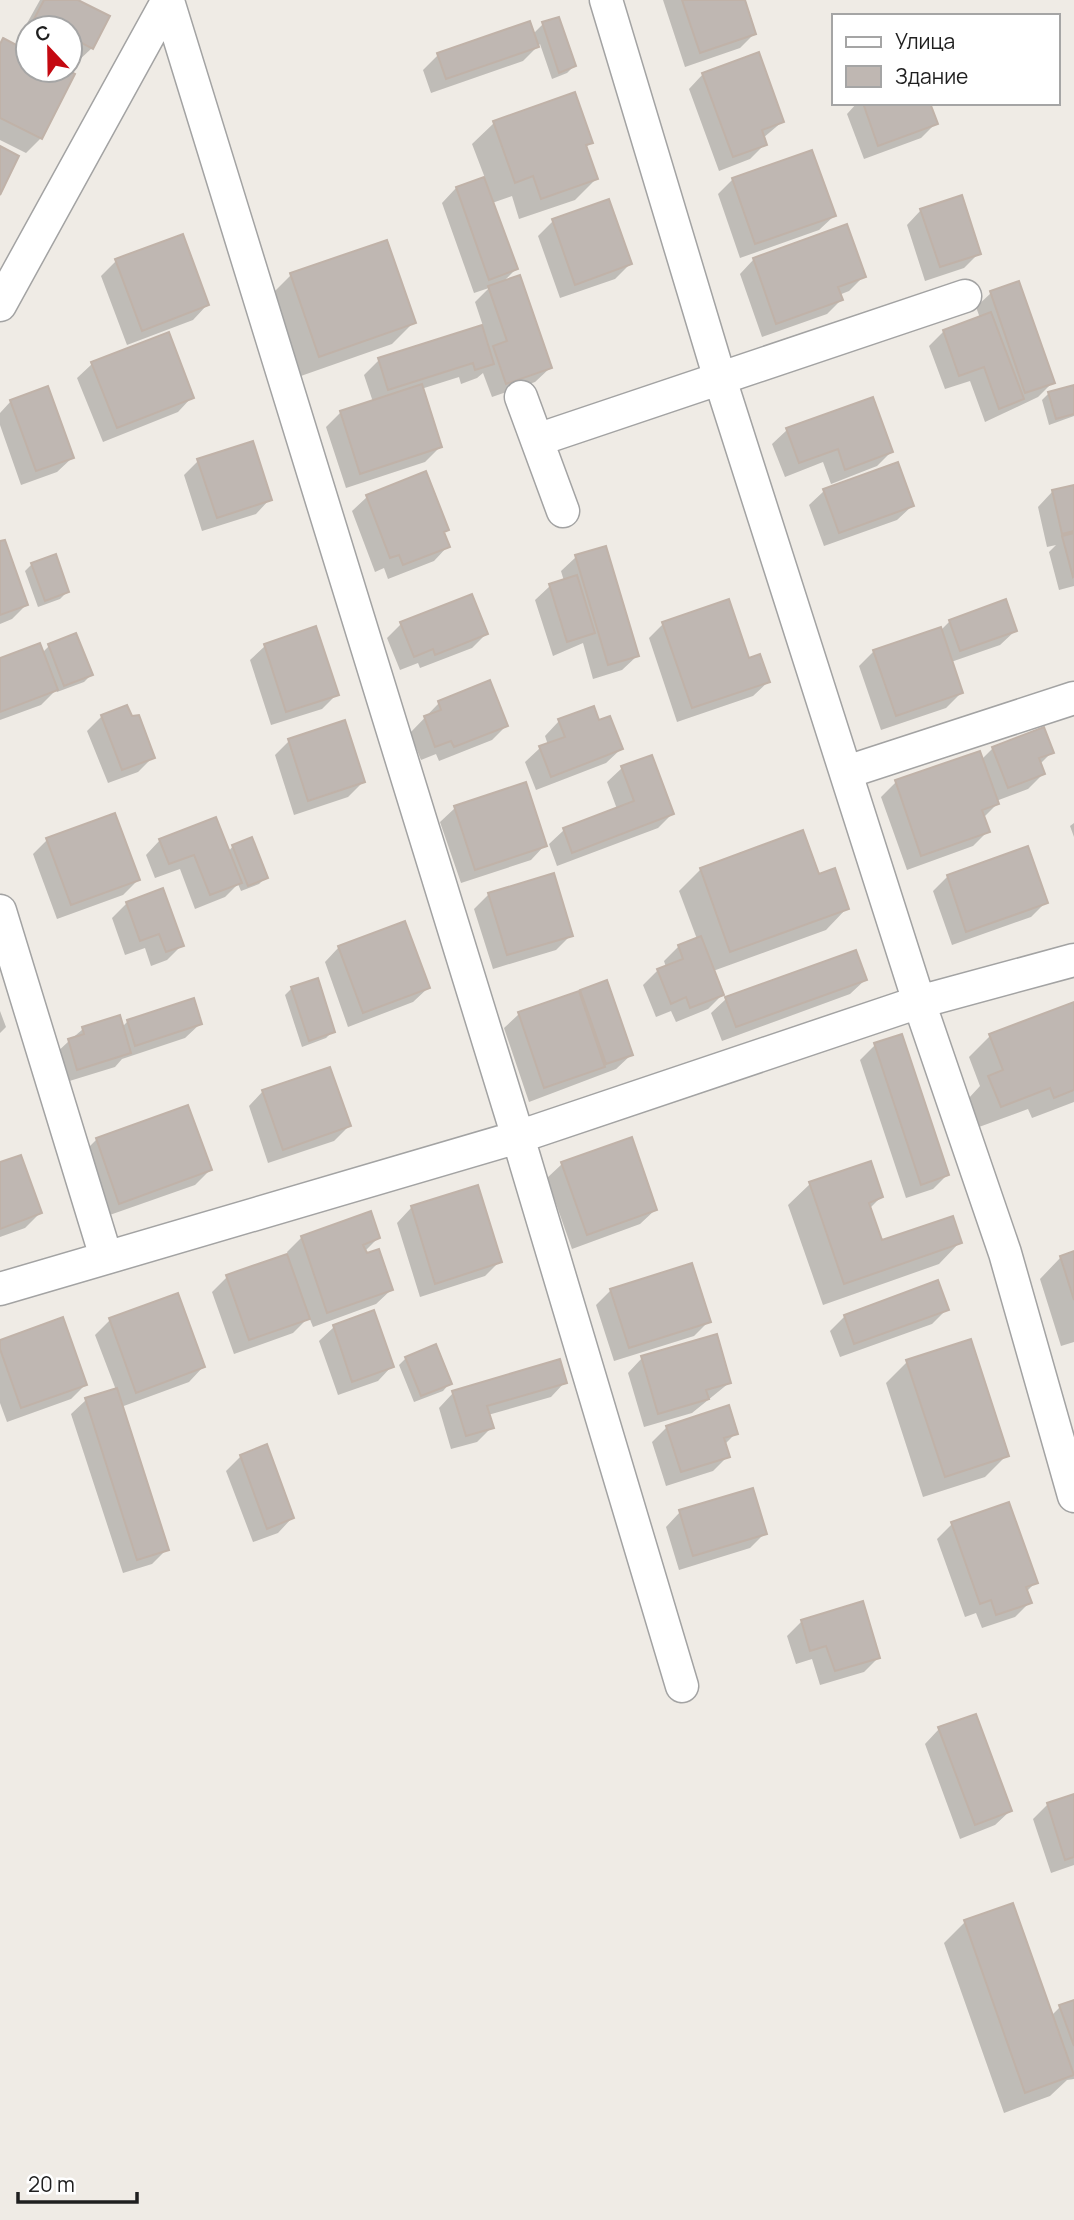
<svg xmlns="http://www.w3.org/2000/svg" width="1074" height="2220" font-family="Manrope,sans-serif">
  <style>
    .shadow { fill: #0003 }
    .building { fill: #bfb7b2; stroke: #c0b2a8; stroke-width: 2 }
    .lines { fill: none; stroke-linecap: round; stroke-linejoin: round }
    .minor-casing { stroke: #a3a3a3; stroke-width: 35 }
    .minor { stroke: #fff; stroke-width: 32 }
  </style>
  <rect width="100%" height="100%" fill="#efebe5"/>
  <path class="shadow" d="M40,0H74L92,48L77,62L70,59V28H28V37L21,34Z
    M663,0H743L754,34L740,48L685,67Z
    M529,23L533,34L543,24L574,66L567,73L552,79L540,44L523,61L431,93L423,70L438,55Z
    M3,40L28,52V70H63L41,138L26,153L0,140V43Z
    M703,74L782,122L763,138L765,144L750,159L719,171L689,89Z
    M857,103H928L936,123L921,138L864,159L847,114Z
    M494,123L591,143L585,148L596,179L575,200L519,219L512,196L492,203L516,269L501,284L550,368L535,382L492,397L483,373L477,378L461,384L459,377L421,389L440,447L425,462L346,488L326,427L341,412L373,402L364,375L379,360L483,326L475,302L489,288L474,293L442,203L456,188L485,178L472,144Z
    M733,179L834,216L819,230L740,258L718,194Z
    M921,210L979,253L964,268L925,281L907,225Z
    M553,221L630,264L615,279L560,298L538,236Z
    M182,236L207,305L193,320L127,345L101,276L116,261Z
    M754,259L864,276L849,291L839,295L841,300L827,314L762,337L740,274Z
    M291,275L414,322L392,344L298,377L270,296Z
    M991,293L1053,382L1038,397L985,422L970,381L945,389L929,346L943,332L980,318L976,307Z
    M92,364L192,397L178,412L103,442L77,378Z
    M1074,392V416L1049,425L1042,400L1049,393Z
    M11,401L72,458L57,472L21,485L0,425V413Z
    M787,430L891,452L877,466L831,484L823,462L785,477L772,444Z
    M198,461L270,499L256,514L202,531L184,475Z
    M425,474L448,546L434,561L388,579L384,568L375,572L352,511L367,497Z
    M1074,487V586L1059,590L1049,552L1056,545L1047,547L1038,507L1052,492Z
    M824,491L912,506L897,520L824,546L809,505Z
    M0,543L26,605L12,619L0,624Z
    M576,557L637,656L622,670L593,679L583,643L553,656L535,600L550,586L564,581L561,571Z
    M32,564L67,592L60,599L38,607L25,571Z
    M950,621L1015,631L1000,645L951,662L961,693L946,708L881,730L859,666L874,651L940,631Z
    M401,624L486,634L472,648L420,668L418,663L400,670L387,638Z
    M663,624L748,660L768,682L753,696L677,722L649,638Z
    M49,646L91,675L84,682L57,692L56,690L41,705L0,720V660L42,653Z
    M265,646L337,694L322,709L271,725L250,660Z
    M439,703L506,726L492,740L439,761L436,754L421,760L410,733Z
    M102,716L153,757L138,772L108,783L87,731Z
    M559,721L598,722L621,749L606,763L536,790L525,762L540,748L548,745L545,736Z
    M289,741L363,782L348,797L294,815L275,755Z
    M993,748L1052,752L1039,765L1043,774L1028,789L996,801L997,804L983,818L988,831L973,846L907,870L881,797L896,782L981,760Z
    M622,768L672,814L658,828L557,866L549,844L564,830L617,809L607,782Z
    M455,808L545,845L531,860L461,883L440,822Z
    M1074,823V837L1070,826Z
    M47,840L138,880L123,895L57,919L33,854Z
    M160,840L228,852L233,846L266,877L259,884L241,891L238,884L225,897L195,909L180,869L155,878L146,855Z
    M701,869L847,908L826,930L713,971L722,995L708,1009L676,1022L671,1011L656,1017L643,985L658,970L666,967L664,961L679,946L697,939L679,891Z
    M948,876L1046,902L1031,917L952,945L933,891Z
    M489,894L571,935L556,950L493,969L474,909Z
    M127,903L182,945L167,960L151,966L145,948L125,955L112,918Z
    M339,947L428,988L413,1002L348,1027L325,962Z
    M865,980L850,994L722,1041L711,1013L726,999Z
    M292,988L333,1031L326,1038L302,1047L285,995Z
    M581,991L631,1055L616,1069L529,1102L504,1028L519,1014Z
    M1074,1008V1102L1032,1118L1028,1109L979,1127L968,1099L980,1086L969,1057L990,1036Z
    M0,1011L6,1027L0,1033Z
    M128,1021L200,1024L185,1038L122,1059L115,1067L63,1083L54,1055L69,1041L83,1029L122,1027Z
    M875,1045L947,1175L933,1189L906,1198L860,1060Z
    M263,1091L349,1126L334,1141L268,1163L249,1106Z
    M97,1139L210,1170L195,1185L104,1217L82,1154Z
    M0,1164L40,1213L25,1228L0,1237Z
    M562,1164L655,1210L640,1224L572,1249L547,1178Z
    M810,1184L881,1197L869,1209L881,1242H960L939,1264L823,1305L788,1205Z
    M477,1187L500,1261L485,1276L420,1297L397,1223L411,1208Z
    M302,1237L378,1238L364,1252L391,1290L376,1304L313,1327L309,1317L293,1333L234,1354L212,1292L227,1277L288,1255L287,1252Z
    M1074,1253V1342L1061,1346L1040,1279L1061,1257Z
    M611,1290L709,1321L694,1336L614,1361L596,1305Z
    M947,1309L932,1324L840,1357L830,1331L845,1316Z
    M110,1320L203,1367L189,1382L121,1407L167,1549L152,1564L123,1573L71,1414L86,1400L116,1390L95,1335Z
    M334,1327L392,1366L378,1381L338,1395L319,1341Z
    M0,1342L85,1385L71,1399L7,1422L0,1403Z
    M406,1358L450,1383L443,1391L414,1402L399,1365Z
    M642,1358L729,1383L692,1413L644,1427L628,1373Z
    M907,1362L1007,1455L985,1477L923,1497L886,1383Z
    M565,1382L551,1397L488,1415L492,1427L477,1442L451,1449L439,1408L453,1393Z
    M667,1427L736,1433L724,1445L728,1456L713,1471L666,1486L652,1442Z
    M241,1456L292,1518L278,1533L253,1542L226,1471Z
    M680,1512L765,1533L750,1548L679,1570L666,1527Z
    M952,1524L1036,1582L1026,1592L1030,1602L1015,1617L982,1628L976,1613L965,1617L937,1539Z
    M802,1621L878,1658L864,1672L820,1685L812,1659L796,1664L787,1636Z
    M939,1729L1010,1811L995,1825L960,1839L925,1744Z
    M1074,1796V1865L1051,1873L1033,1819L1048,1804Z
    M965,1922L1051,2016L1060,2007L1074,2002V2079L1067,2080L1050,2096L1004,2113L944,1943Z"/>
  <path class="building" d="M44,0H78L110,16L93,49L70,37V28H52L34,19Z
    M682,0H745L756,34L700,53Z
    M559,17L576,66L559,73L542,22Z
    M530,21L539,47L446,79L437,53Z
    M3,38L28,51V70H67L75,74L42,139L0,118V44Z
    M759,52L784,122L762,130L767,145L733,157L702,73Z
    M575,92L593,143L586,145L598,179L541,199L533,176L515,183L493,121Z
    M863,103H930L938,124L878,146Z
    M0,146L19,156L0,195Z
    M812,150L836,216L755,244L732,178Z
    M484,177L518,269L489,280L456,187Z
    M962,195L981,254L940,267L920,209Z
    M609,199L632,264L575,285L552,219Z
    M847,224L866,277L838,287L843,300L776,324L753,258Z
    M183,234L209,305L142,331L115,259Z
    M387,240L416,323L319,357L290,273Z
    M520,275L552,368L506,384L493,346L507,341L488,286Z
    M1019,281L1055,383L1025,393L990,291Z
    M991,312L1024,399L999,409L984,367L959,376L943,330Z
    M482,325L494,364L475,370L473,363L388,390L378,358Z
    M169,332L194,398L117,428L91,362Z
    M422,384L442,447L360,474L340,411Z
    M1074,385V414L1056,419L1048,392Z
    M48,386L74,458L36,471L10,400Z
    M873,397L893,452L845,470L838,449L799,463L786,428Z
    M253,441L272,500L217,518L197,459Z
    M898,462L914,506L839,533L823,489Z
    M426,471L449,530L444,532L450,547L403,565L399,555L390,558L366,495Z
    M1074,485V531L1062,534L1052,490Z
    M1074,533V576L1073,577L1062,536Z
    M5,540L28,605L0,615V541Z
    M606,546L639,656L608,665L575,555Z
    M56,554L69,592L45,601L31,563Z
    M577,575L595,633L567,642L549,584Z
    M472,594L488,634L435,655L433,649L414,657L400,622Z
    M729,599L749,658L760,654L770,682L692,708L662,622Z
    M1006,599L1017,631L960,651L949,620Z
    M316,626L339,695L286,712L264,644Z
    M941,627L963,693L896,716L873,650Z
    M76,633L93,675L64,686L48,644Z
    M40,643L58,690L0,712V658Z
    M490,680L508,726L454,747L451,741L435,747L424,716L441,710L438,701Z
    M127,705L132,716L139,715L155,758L122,770L101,715Z
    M594,706L599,720L610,716L623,749L551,777L539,746L565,737L558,719Z
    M345,720L365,782L308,801L288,739Z
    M1044,727L1054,753L1039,758L1045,774L1008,788L992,747Z
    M980,751L999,804L982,810L990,832L921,856L895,780Z
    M652,755L674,814L572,853L563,828L634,801L621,766Z
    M526,782L547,846L475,870L454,806Z
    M115,813L140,880L71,905L46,838Z
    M216,817L242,883L210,895L194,855L169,864L159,839Z
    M803,830L819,874L835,868L849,909L730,952L700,868Z
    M252,837L268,878L248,886L232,845Z
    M1028,846L1048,903L966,932L947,875Z
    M554,873L573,936L507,955L488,893Z
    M163,888L184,946L166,952L159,934L140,941L126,902Z
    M405,921L430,988L363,1013L338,946Z
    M701,936L724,995L690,1008L686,997L671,1004L657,969L683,959L678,945Z
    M856,950L867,980L736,1027L725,997Z
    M318,978L335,1032L309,1041L291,987Z
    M607,980L633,1055L606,1064L580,990Z
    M579,991L605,1067L544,1088L518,1012Z
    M194,998L202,1024L135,1046L127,1020Z
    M1074,1002V1090L1054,1098L1050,1088L1001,1107L988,1076L1003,1070L989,1034Z
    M120,1015L131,1053L77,1070L68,1039L84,1034L82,1027Z
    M902,1034L949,1175L921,1185L874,1043Z
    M330,1067L351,1126L283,1150L262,1090Z
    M188,1105L212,1170L119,1204L96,1138Z
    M632,1137L657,1210L587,1235L561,1162Z
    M21,1155L42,1213L0,1229V1162Z
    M871,1161L883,1197L869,1203L882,1240L953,1216L962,1243L844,1284L809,1182Z
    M478,1185L502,1262L435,1284L411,1206Z
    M371,1211L380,1238L363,1245L367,1253L379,1249L393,1290L327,1313L301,1236Z
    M1074,1251V1300L1060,1256Z
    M287,1254L310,1319L249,1340L226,1275Z
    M692,1263L711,1322L629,1348L610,1289Z
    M938,1280L949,1310L854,1344L844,1315Z
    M178,1293L205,1367L136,1393L109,1318Z
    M374,1310L394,1367L352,1382L333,1325Z
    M63,1317L87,1385L21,1408L0,1349V1340Z
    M717,1334L731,1383L706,1390L709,1399L658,1414L641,1356Z
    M971,1339L1009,1456L945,1477L906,1360Z
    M436,1344L452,1384L421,1396L405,1357Z
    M560,1359L567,1383L487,1406L494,1428L466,1436L452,1391Z
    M117,1388L169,1550L137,1560L85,1398Z
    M729,1405L738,1434L724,1438L730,1457L681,1472L666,1426Z
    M267,1444L294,1518L267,1529L240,1455Z
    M753,1488L767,1534L693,1556L679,1510Z
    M1009,1502L1038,1583L1026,1587L1032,1603L996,1615L991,1600L980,1604L951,1522Z
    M863,1601L880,1658L835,1671L826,1646L810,1651L801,1620Z
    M976,1714L1012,1811L975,1825L938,1727Z
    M1074,1794V1857L1065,1860L1047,1803Z
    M1013,1903L1074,2075L1025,2093L964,1920Z
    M1074,2000V2046L1059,2005Z"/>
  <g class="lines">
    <defs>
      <path id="minor" d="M606,0L720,379L919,1002L1005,1253L1074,1496
        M168,1L518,1137L682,1686
        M0,305L168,0
        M521,397L563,511
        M537,440L965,296
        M847,772L1074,698
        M0,911L106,1257
        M0,1289L518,1137L919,1002L1074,960"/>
    </defs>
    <use href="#minor" class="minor-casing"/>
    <use href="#minor" class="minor"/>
  </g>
  <rect x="832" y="14" width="228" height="91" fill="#ffffff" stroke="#a5a5a5" stroke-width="2"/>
  <rect x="846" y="37" width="35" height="10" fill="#ffffff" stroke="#a5a5a5" stroke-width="2"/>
  <text x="895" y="49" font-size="21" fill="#1f1f1f">Улица</text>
  <rect x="846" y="66" width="35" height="21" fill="#bfb7b2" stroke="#a5a5a5" stroke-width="2"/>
  <text x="895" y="84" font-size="21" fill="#1f1f1f">Здание</text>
  <g transform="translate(49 49) rotate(338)"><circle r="33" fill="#ffffff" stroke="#a5a5a5" stroke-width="2"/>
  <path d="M0-5L12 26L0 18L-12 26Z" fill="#c40911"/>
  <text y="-10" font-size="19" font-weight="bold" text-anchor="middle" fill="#1f1f1f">С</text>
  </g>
  <path d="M18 2192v10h119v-10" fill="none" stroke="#1f1f1f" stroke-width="3.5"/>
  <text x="28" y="2192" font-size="21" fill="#1f1f1f" stroke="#ffffff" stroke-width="5" paint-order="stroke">20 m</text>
</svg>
